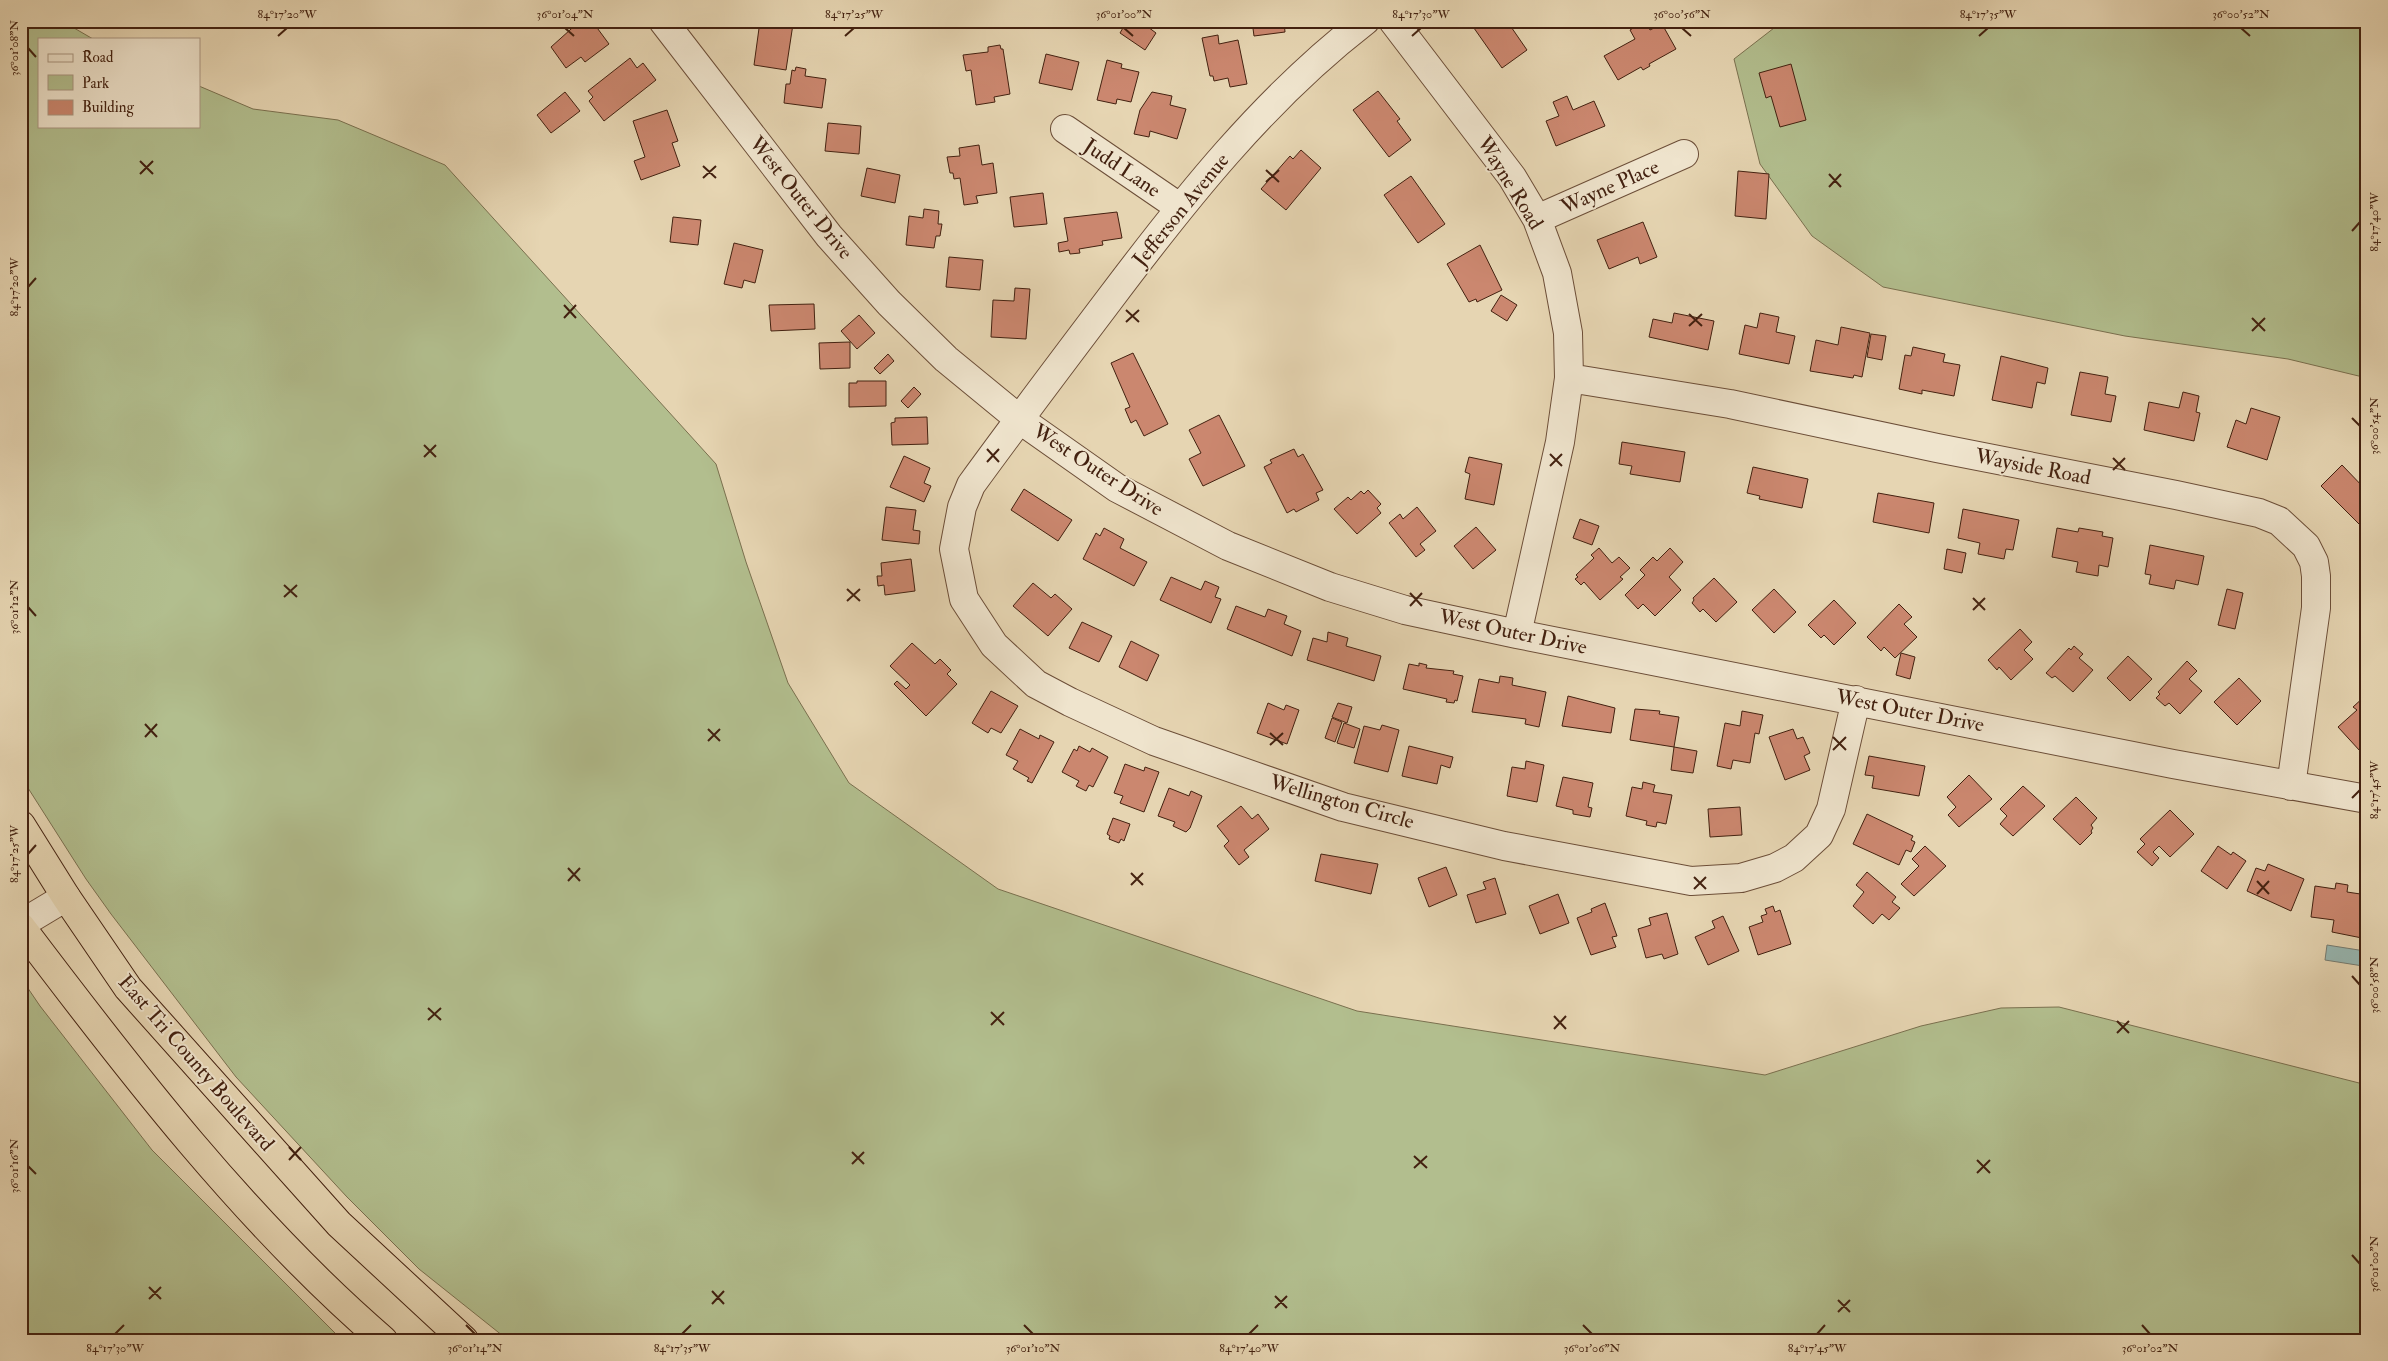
<svg xmlns="http://www.w3.org/2000/svg" width="2388" height="1361" font-family="'IM FELL Double Pica',serif">
  <style>
    .green { fill: #b2be8e; stroke: #7a704f }
    .water { fill: #97b8b3; stroke: #757c72 }
    .building { fill: #cb876f; stroke: #432110 }
    .lines { fill: none; stroke-linecap: round; stroke-linejoin: round }
    .minor-casing { stroke: #6c4e38; stroke-width: 30 }
    .highway-casing { stroke: #432110; stroke-width: 30 }
    .minor { stroke: #efe4cd; stroke-width: 28 }
    .highway { stroke: #e6d5b2; stroke-width: 28 }
    .ticks { fill: none; stroke: #432110; stroke-width: 2 }
    .labels { text-anchor: middle; dominant-baseline: central; stroke-width: 4; stroke-linejoin: round; paint-order: stroke }
    .street-label { font-size: 21px; fill: #432110; stroke: #efe4cd }
    .neatline { fill: none; stroke: #432110; stroke-width: 2 }
    .ticks-label { font-size: 12px; text-anchor: middle; fill: #432110 }
  </style>
  <rect width="100%" height="100%" fill="#e6d5b2"/>
  <filter id="stains"><feTurbulence type="fractalNoise" baseFrequency=".004" numOctaves="4"/><feColorMatrix values="0 0 0 0 .2 0 0 0 0 .09 0 0 0 0 .02 0 0 0 .5 -.17"/></filter>
  <radialGradient id="worn" r=".72"><stop offset=".6" stop-color="#630" stop-opacity="0"/><stop offset="1" stop-color="#630" stop-opacity=".3"/></radialGradient>
  <path class="green" d="M21,21H62L93,39H39V126H199V86L253,109L338,120L445,165L716,464L746,562L788,683L849,783L998,889L1357,1011L1765,1075L1921,1026L2001,1008L2059,1007L2367,1085V1340H508L419,1269L347,1197L236,1077L111,914L86,879L21,777Z
    M1783,21H2367V378L2288,359L2125,336L1883,287L1812,236L1760,164L1734,59Z
    M21,978L40,1006L152,1150L342,1340H21Z"/>
  <path class="water" d="M2327,945L2365,951L2363,966L2325,960Z"/>
  <path class="building" d="M580,21H592L609,44L585,62L581,57L566,68L551,47Z
    M760,21L793,24L786,70L754,65Z
    M1127,21H1140L1156,33L1145,50L1120,33Z
    M1252,21H1284L1285,32L1254,36Z
    M1469,21H1507L1527,50L1502,68Z
    M1645,21L1650,30L1662,24L1676,49L1649,64L1650,66L1643,70L1641,67L1618,80L1604,56L1635,39L1630,30Z
    M1218,35L1219,44L1238,40L1247,84L1230,87L1228,78L1214,81L1213,76H1210L1202,38Z
    M1000,45L1001,49H1003L1010,94L994,97L995,102L976,105L971,70L966,71L963,55L988,52V47Z
    M1046,54L1079,62L1072,90L1039,83Z
    M630,58L637,68L643,63L656,80L604,121L589,101L593,97L588,91Z
    M1107,60L1122,64L1121,68L1139,72L1131,102L1117,99L1116,104L1097,100Z
    M1791,64L1806,120L1780,127L1771,96L1766,98L1759,73Z
    M796,67L806,69L805,76L826,79L822,108L784,103L786,84H790L792,70L795,71Z
    M1378,91L1400,119L1397,121L1411,140L1389,157L1353,110Z
    M565,92L580,111L551,133L537,115Z
    M1152,92L1172,96L1170,105L1186,109L1177,139L1150,131L1149,137L1134,134L1140,110Z
    M1567,96L1573,110L1594,101L1605,126L1556,146L1546,121L1559,116L1553,102Z
    M667,110L678,141L672,143L680,166L641,180L634,161L645,157L633,121Z
    M828,123L861,126L859,154L825,151Z
    M979,145L982,165L993,163L997,193L976,196L978,203L964,205L960,178L954,179L953,173H950L947,157L960,156L959,148Z
    M1301,150L1321,168L1286,210L1261,189L1290,156L1293,159Z
    M867,168L900,175L895,203L861,196Z
    M1738,171L1769,174L1766,219L1735,216Z
    M1411,176L1445,224L1418,243L1384,195Z
    M1043,193L1047,224L1014,227L1010,197Z
    M924,209L939,211L938,224H942L940,236H936L934,248L906,245L909,216L923,218Z
    M1117,212L1122,238L1102,241L1103,245L1079,249L1080,253L1070,254L1069,250L1059,252L1058,243L1068,241L1064,218Z
    M673,217L701,220L698,245L670,242Z
    M1643,222L1657,257L1640,264L1638,257L1609,269L1597,240Z
    M734,243L763,250L755,283L744,280L742,288L724,284Z
    M1480,245L1502,290L1477,302L1476,299L1469,302L1447,264Z
    M949,257L983,260L980,290L946,287Z
    M1015,288L1030,289L1026,339L991,337L993,300L1014,301Z
    M1501,295L1517,305L1507,321L1491,311Z
    M814,304L815,329L771,331L769,305Z
    M1674,313L1714,321L1708,350L1649,337L1653,319L1672,323Z
    M1760,313L1779,317L1776,332L1795,336L1789,364L1739,354L1745,325L1757,328Z
    M859,315L875,333L857,349L841,331Z
    M1841,327L1870,333L1862,377L1854,375L1853,378L1810,371L1816,340L1838,345Z
    M1871,334L1886,336L1882,360L1867,357Z
    M850,342V368L820,369L819,343Z
    M1913,347L1945,354L1943,362L1960,365L1954,396L1922,390V394L1899,389L1905,355L1911,356Z
    M1133,353L1168,424L1144,436L1136,420L1131,423L1125,409L1130,407L1111,363Z
    M888,354L894,361L880,374L874,368Z
    M2001,356L2048,368L2045,384L2037,382L2032,408L1992,400Z
    M2080,372L2108,377L2105,394L2116,396L2111,422L2071,415Z
    M857,381H886V406L849,407V383H857Z
    M914,387L921,394L908,408L901,401Z
    M2183,392L2199,396L2196,412L2200,413L2194,441L2144,430L2149,402L2179,408Z
    M2251,408L2280,417L2267,460L2227,447L2236,420L2246,424Z
    M1219,415L1245,466L1203,486L1189,459L1201,453L1189,430Z
    M927,417L928,444L892,445L891,423L895,422V418Z
    M1622,442L1685,452L1680,482L1630,474L1632,466L1619,464Z
    M1294,449L1298,457L1303,454L1323,490L1316,493L1319,500L1296,512L1294,509L1287,513L1264,467L1272,463L1270,460Z
    M904,456L930,468L924,483L931,486L924,502L890,487Z
    M1469,457L1502,464L1494,505L1465,499L1470,474L1465,472Z
    M2342,465L2367,491V521L2361,526L2321,486Z
    M1753,467L1808,479L1802,508L1759,499L1760,496L1747,493Z
    M1024,489L1072,520L1058,541L1011,510Z
    M1368,490L1381,504L1377,508L1381,513L1357,534L1334,509L1348,497L1351,500L1361,491L1364,494Z
    M1878,493L1934,503L1929,533L1873,522Z
    M886,507L916,510L913,530L920,531L919,544L882,540Z
    M1417,507L1436,531L1420,544L1425,550L1416,557L1389,523L1400,514L1403,519Z
    M1963,509L2019,520L2013,550L2006,549L2004,559L1978,554L1980,543L1958,538Z
    M1580,519L1599,526L1592,545L1573,538Z
    M1476,527L1496,550L1473,569L1454,546Z
    M1104,528L1124,539L1120,548L1147,562L1134,586L1083,559L1096,533L1100,536Z
    M2057,528L2078,532L2079,528L2103,532L2102,536L2113,538L2108,567L2099,565L2098,576L2076,572L2078,562L2052,557Z
    M2150,545L2204,556L2198,585L2176,580L2174,589L2149,584L2151,575L2145,574Z
    M1599,548L1612,563L1619,557L1630,568L1620,577L1623,579L1600,600L1584,582L1581,585L1575,579L1578,577L1576,575L1594,558L1591,555Z
    M1670,548L1683,562L1669,577L1681,590L1655,616L1643,604L1638,609L1625,595L1645,575L1640,570L1653,557L1657,561Z
    M1947,549L1966,553L1962,573L1944,569Z
    M911,559L915,591L885,595L884,585L878,586L877,576H882L881,563Z
    M1171,577L1201,590L1205,581L1219,587L1215,597L1221,599L1211,623L1160,600Z
    M1714,578L1737,602L1716,622L1703,609L1700,612L1692,603L1694,600L1693,598Z
    M1033,583L1051,598L1055,594L1072,609L1048,636L1013,606Z
    M1774,589L1796,612L1774,633L1752,610Z
    M2227,589L2243,593L2235,629L2218,625Z
    M1834,600L1856,623L1834,645L1824,635L1821,638L1808,625Z
    M1899,604L1912,617L1904,624L1917,637L1895,658L1884,647L1881,651L1867,637Z
    M1236,606L1265,617L1268,609L1287,616L1284,624L1301,631L1292,656L1227,629Z
    M1082,622L1112,636L1099,662L1069,648Z
    M2020,629L2032,642L2024,650L2033,659L2011,680L1999,667L1997,670L1988,660Z
    M2367,631V659L2361,658Z
    M1328,632L1348,638L1346,646L1381,656L1374,681L1307,660L1313,638L1327,642Z
    M1131,641L1159,655L1147,681L1119,667Z
    M912,643L935,664L940,659L951,670L947,674L957,684L926,716L894,684L897,681L906,689L910,685L890,666Z
    M2074,646L2083,654L2079,658L2093,670L2073,692L2055,676L2052,678L2046,673L2069,648L2071,650Z
    M1901,653L1915,657L1910,679L1896,675Z
    M2128,656L2152,679L2130,701L2107,678Z
    M2187,661L2197,671L2189,679L2202,691L2180,714L2169,703L2165,706L2156,698L2160,694L2158,692Z
    M1419,663L1427,665L1426,668L1454,671L1453,674L1463,676L1457,701L1455,700L1454,703L1446,702L1447,699L1403,689L1409,664L1419,666Z
    M1500,676L1513,678L1512,685L1546,692L1539,727L1525,724L1526,719L1472,712L1479,679L1499,683Z
    M2239,678L2261,701L2237,725L2214,702Z
    M991,691L1018,706L1001,733L991,728L988,733L972,723Z
    M1568,696L1615,708L1611,733L1562,726Z
    M2365,696L2367,698V745L2360,751L2338,727L2357,710L2353,707Z
    M1268,703L1284,710L1286,705L1299,710L1287,744L1257,733Z
    M1338,703L1352,707L1347,723L1332,717Z
    M1635,709L1660,711L1659,714L1679,717L1674,747L1630,740Z
    M1742,711L1763,715L1759,734L1755,733L1750,763L1733,760L1731,769L1717,766L1725,723L1740,726Z
    M1332,718L1342,722L1335,742L1325,738Z
    M1344,723L1360,729L1354,748L1337,743Z
    M1382,725L1399,730L1388,772L1354,763L1364,726L1380,730Z
    M1020,729L1039,739L1040,735L1054,742L1032,783L1027,781L1029,778L1013,769L1018,761L1006,755Z
    M1793,729L1797,739L1803,737L1810,753L1804,756L1810,770L1785,780L1769,737Z
    M1079,746L1090,752L1092,748L1108,757L1093,787L1089,785L1086,791L1076,786L1079,781L1062,772L1074,749L1077,751Z
    M1409,746L1453,757L1450,768L1441,765L1437,784L1402,776Z
    M1674,747L1697,751L1693,773L1671,770Z
    M1869,756L1925,766L1919,796L1872,788L1874,776L1865,775Z
    M1526,761L1544,765L1537,802L1507,796L1512,767L1525,769Z
    M1125,764L1144,771L1145,767L1159,772L1144,812L1120,803L1123,796L1114,793Z
    M1969,775L1992,799L1959,827L1948,815L1956,807L1947,797Z
    M1563,777L1593,783L1588,807L1592,808L1590,817L1573,814V810L1556,806Z
    M1643,782L1655,785L1653,792L1672,795L1666,824L1657,822L1656,827L1646,825L1647,821L1626,816L1632,787L1642,789Z
    M2023,786L2045,806L2013,836L2000,824L2007,816L2000,809Z
    M1169,788L1189,796L1191,791L1202,796L1190,828L1186,832L1173,826L1175,822L1158,816Z
    M2076,797L2097,818L2091,825L2093,828L2091,831L2092,833L2080,845L2053,819Z
    M1241,806L1252,819L1258,814L1269,829L1244,850L1249,857L1239,865L1224,846L1229,841L1217,826Z
    M1740,807L1742,835L1710,837L1708,809Z
    M2170,810L2194,834L2170,857L2159,846L2153,852L2159,858L2152,866L2137,852L2145,844L2140,839Z
    M1867,814L1913,836L1911,840L1915,842L1911,852L1906,850L1899,865L1853,844Z
    M1113,818L1130,824L1124,841L1121,839L1119,843L1109,839L1110,836L1107,834Z
    M1925,846L1946,866L1914,896L1901,884L1919,866L1912,859Z
    M2218,846L2231,855L2233,852L2246,861L2227,889L2201,871Z
    M1321,854L1378,864L1371,894L1315,881Z
    M2268,864L2304,879L2291,911L2247,891L2256,868L2265,871Z
    M1446,867L1457,895L1429,907L1418,878Z
    M1867,872L1896,897L1892,902L1900,908L1889,920L1882,914L1873,924L1853,906L1864,892L1856,885Z
    M1495,878L1506,914L1476,923L1467,895L1486,889L1483,882Z
    M2336,883L2348,885L2347,892L2367,895V939L2332,932L2334,920L2311,917L2315,886L2335,889Z
    M1558,894L1569,923L1540,934L1529,906Z
    M1605,903L1617,936L1612,937L1616,947L1591,955L1577,918L1592,912L1591,909Z
    M1773,906L1775,912L1780,910L1791,944L1758,955L1749,927L1763,922L1761,916L1767,914L1765,909Z
    M1667,913L1678,954L1664,959L1662,954L1646,958L1638,929L1651,925L1649,918Z
    M1723,916L1739,951L1708,965L1695,937L1715,928L1712,921Z"/>
  <g class="lines">
    <defs>
      <path id="minor" d="M663,21L829,236L889,303L946,359L1019,419L1117,488L1228,546L1330,587L1405,610L1517,634L2173,764L2367,799
        M1365,21C1264,99 1185,199 1109,300C1063,361 1016,423 971,485L962,507L954,549L964,599L994,645L1036,684L1070,702L1154,741L1343,807L1504,846L1691,881L1741,878L1775,868L1794,858L1819,835L1831,809L1856,700
        M1393,21L1512,177L1537,219L1557,273L1568,333L1569,378L1560,442L1517,634
        M1065,129L1179,207
        M1537,219L1684,154
        M1569,378L1730,404L1937,448L2176,495L2259,513L2279,521L2306,546L2314,562L2316,576V608L2291,786
        M21,924L66,897"/>
      <path id="highway" d="M21,825L66,897L128,988L339,1224L464,1340
        M21,927C129,1070 246,1222 383,1340"/>
    </defs>
    <use href="#minor" class="minor-casing"/>
    <use href="#highway" class="highway-casing"/>
    <use href="#minor" class="minor"/>
    <use href="#highway" class="highway"/>
  </g>
  <path class="ticks" d="M565,28L574,36M1124,28L1133,36M1682,28L1691,36M2241,28L2250,36M278,36L287,28M845,36L854,28M1412,36L1421,28M1979,36L1988,28M28,48L36,57M140,161L153,174M703,166L716,178M1266,170L1279,182M140,174L153,161M1829,174L1841,187M703,178L716,166M1266,182L1279,170M1829,187L1841,174M2352,231L2360,222M28,287L36,278M564,305L576,318M1126,310L1139,322M1689,314L1702,326M564,318L576,305M2252,318L2265,331M1126,322L1139,310M1689,326L1702,314M2252,331L2265,318M2352,418L2360,426M424,445L436,457M987,449L999,462M1550,454L1562,466M424,457L436,445M2113,458L2125,470M987,462L999,449M1550,466L1562,454M2113,470L2125,458M284,585L297,597M847,589L860,601M1410,593L1422,606M284,597L297,585M1973,598L1985,610M847,601L860,589M1410,606L1422,593M28,607L36,616M1973,610L1985,598M145,724L157,737M708,729L720,741M1270,733L1283,745M145,737L157,724M1833,737L1846,750M708,741L720,729M1270,745L1283,733M1833,750L1846,737M2352,798L2360,790M28,854L36,845M568,868L580,881M1131,873L1143,885M1694,877L1706,889M568,881L580,868M2257,881L2269,894M1131,885L1143,873M1694,889L1706,877M2257,894L2269,881M2352,976L2360,985M428,1008L441,1020M991,1012L1004,1025M1554,1016L1566,1029M428,1020L441,1008M2117,1021L2129,1033M991,1025L1004,1012M1554,1029L1566,1016M2117,1033L2129,1021M289,1147L301,1160M852,1152L864,1164M1414,1156L1427,1168M289,1160L301,1147M1977,1160L1990,1173M852,1164L864,1152M28,1166L36,1174M1414,1168L1427,1156M1977,1173L1990,1160M2352,1255L2360,1264M149,1287L161,1299M712,1291L724,1304M1275,1296L1287,1308M149,1299L161,1287M1838,1300L1850,1312M712,1304L724,1291M1275,1308L1287,1296M1838,1312L1850,1300M466,1325L475,1334M1024,1325L1033,1334M1583,1325L1592,1334M2142,1325L2150,1334M115,1334L124,1325M682,1334L691,1325M1249,1334L1258,1325M1817,1334L1825,1325"/>
  <g class="labels">
    <g class="street-label">
      <text transform="translate(1122 168) rotate(34)">Judd Lane</text>
      <text transform="translate(1510 183) rotate(58)">Wayne Road</text>
      <text transform="translate(1610 187) rotate(-24)">Wayne Place</text>
      <text transform="translate(801 198) rotate(51)">West Outer Drive</text>
      <text transform="translate(1181 210) rotate(-51)">Jefferson Avenue</text>
      <text transform="translate(2033 467) rotate(11)">Wayside Road</text>
      <text transform="translate(1098 470) rotate(33)">West Outer Drive</text>
      <text transform="translate(1513 632) rotate(12)">West Outer Drive</text>
      <text transform="translate(1910 711) rotate(11)">West Outer Drive</text>
      <text transform="translate(1342 802) rotate(16)">Wellington Circle</text>
      <text transform="translate(196 1063) rotate(49)">East Tri County Boulevard</text>
    </g>
  </g>
  <rect width="2388" height="1361" fill="none" stroke="#e6d5b2" stroke-width="55"/>
  <rect x="38" y="38" width="162" height="90" fill="#efe4cd" stroke="#aa9681"/>
  <rect x="48" y="54" width="25" height="8" fill="#efe4cd" stroke="#aa9681"/>
  <text x="82" y="62" font-size="15" fill="#432110">Road</text>
  <rect x="48" y="75" width="25" height="15" fill="#b2be8e" stroke="#aa9681"/>
  <text x="82" y="88" font-size="15" fill="#432110">Park</text>
  <rect x="48" y="100" width="25" height="15" fill="#cb876f" stroke="#aa9681"/>
  <text x="82" y="112" font-size="15" fill="#432110">Building</text>
  <rect x="28" y="28" width="2332" height="1306" class="neatline"/>
  <g class="ticks-label">
    <text x="287" y="18">84°17'20"W</text>
    <text x="565" y="18">36°01'04"N</text>
    <text x="854" y="18">84°17'25"W</text>
    <text x="1124" y="18">36°01'00"N</text>
    <text x="1421" y="18">84°17'30"W</text>
    <text x="1682" y="18">36°00'56"N</text>
    <text x="1988" y="18">84°17'35"W</text>
    <text x="2241" y="18">36°00'52"N</text>
    <text transform="translate(14 48) rotate(-90)" y="4">36°01'08"N</text>
    <text transform="translate(2374 222) rotate(-90)" y="4">84°17'40"W</text>
    <text transform="translate(14 287) rotate(-90)" y="4">84°17'20"W</text>
    <text transform="translate(2374 426) rotate(-90)" y="4">36°00'54"N</text>
    <text transform="translate(14 607) rotate(-90)" y="4">36°01'12"N</text>
    <text transform="translate(2374 790) rotate(-90)" y="4">84°17'45"W</text>
    <text transform="translate(14 854) rotate(-90)" y="4">84°17'25"W</text>
    <text transform="translate(2374 985) rotate(-90)" y="4">36°00'58"N</text>
    <text transform="translate(14 1166) rotate(-90)" y="4">36°01'16"N</text>
    <text transform="translate(2374 1264) rotate(-90)" y="4">36°01'00"N</text>
    <text x="115" y="1352">84°17'30"W</text>
    <text x="475" y="1352">36°01'14"N</text>
    <text x="682" y="1352">84°17'35"W</text>
    <text x="1033" y="1352">36°01'10"N</text>
    <text x="1249" y="1352">84°17'40"W</text>
    <text x="1592" y="1352">36°01'06"N</text>
    <text x="1817" y="1352">84°17'45"W</text>
    <text x="2150" y="1352">36°01'02"N</text>
  </g>
  <rect width="100%" height="100%" filter="url(#stains)"/>
  <rect width="100%" height="100%" fill="url(#worn)"/>
</svg>
